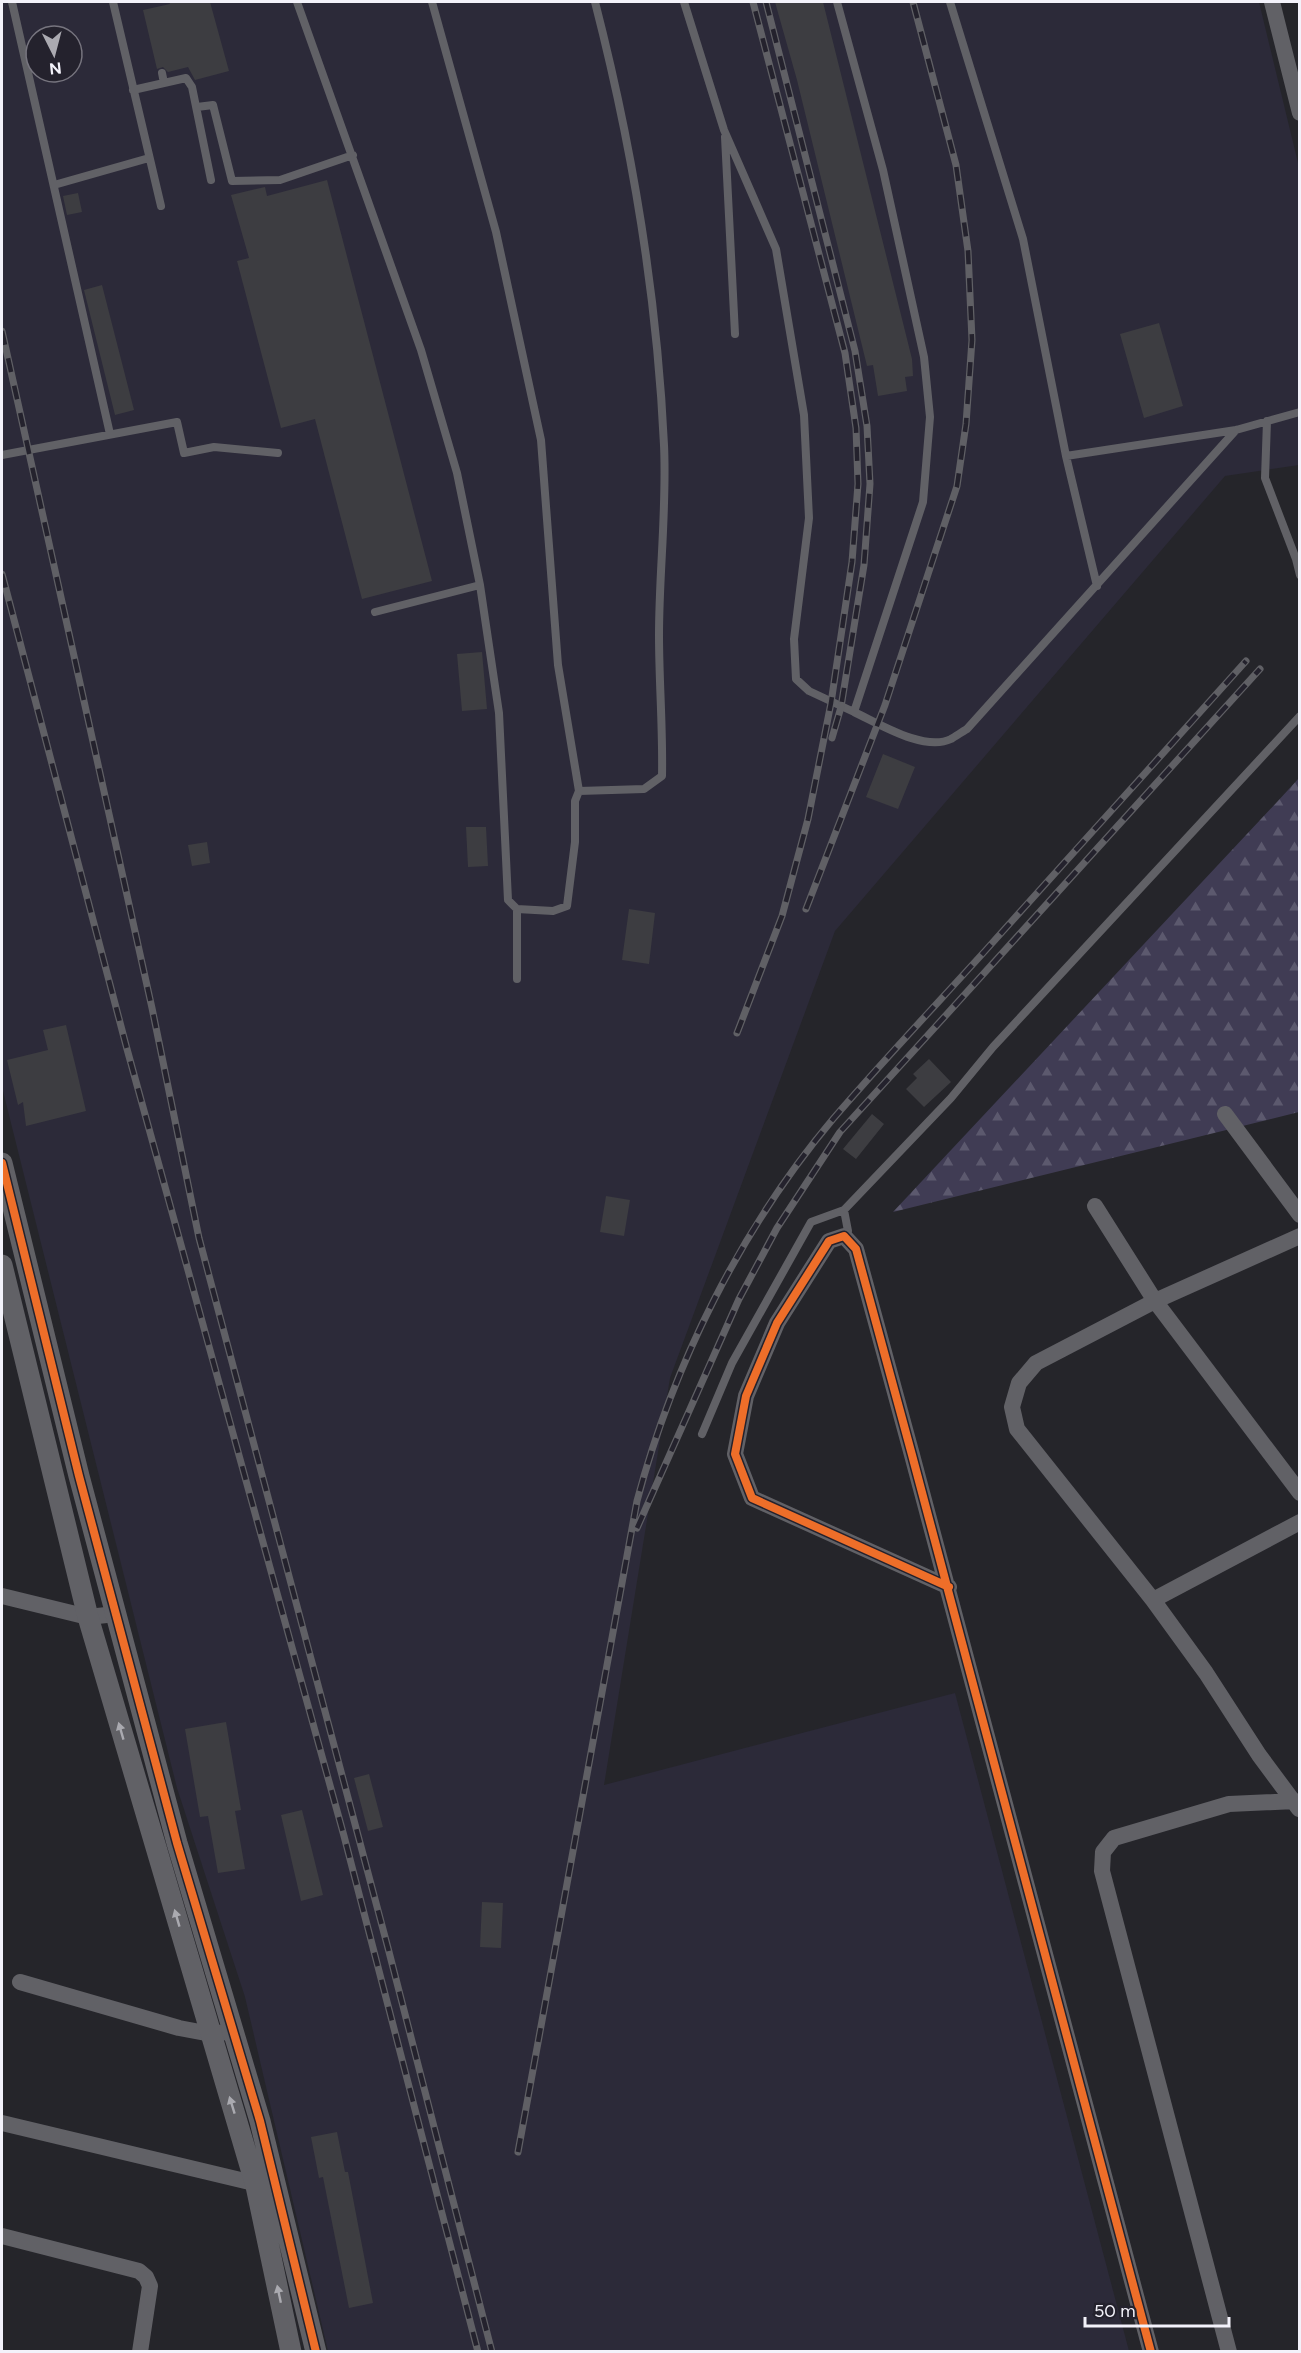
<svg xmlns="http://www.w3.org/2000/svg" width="1301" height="2353" font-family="Figtree,sans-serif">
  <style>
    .built { fill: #2c2a39; fill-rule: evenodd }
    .forest { fill: url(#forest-firs) }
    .building { fill: #3d3d41 }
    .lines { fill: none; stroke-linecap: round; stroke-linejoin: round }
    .service { stroke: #616166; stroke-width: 8 }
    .minor { stroke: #616166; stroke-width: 16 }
    .tertiary { stroke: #616166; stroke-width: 21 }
    .rail-casing { stroke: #606065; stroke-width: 7 }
    .rail { stroke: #24222d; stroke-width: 4.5; stroke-dasharray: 14; stroke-linecap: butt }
    .cycleway-casing { stroke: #24222d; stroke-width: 11 }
    .cycleway { stroke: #ee6e29; stroke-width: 8 }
    .oneway { fill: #aaaab0 }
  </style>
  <defs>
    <pattern id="forest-firs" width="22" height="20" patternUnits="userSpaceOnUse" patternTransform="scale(1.5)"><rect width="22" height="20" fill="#403c54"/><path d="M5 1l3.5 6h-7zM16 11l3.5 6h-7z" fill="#5c596e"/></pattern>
  </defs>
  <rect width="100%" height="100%" fill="#25252a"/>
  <path class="built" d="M2,2H1259L1299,167V465L1225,476L835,931L670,1378L604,1785L955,1693L1129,2351H328L245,1997L177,1788L2,1087ZM36,36H72V72H36Z"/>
  <path class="forest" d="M1299,778V1112L893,1212L1277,802Z"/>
  <path class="building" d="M169,2H210L229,71L195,80L188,67L168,72L163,67L157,69L143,10L170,4Z
    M775,2H823L912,359L913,376L905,377L907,391L878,396L873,365L867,366L797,80Z
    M327,180L432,581L362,599L315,419L281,428L237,261L249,258L231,195L265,187L267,196Z
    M78,193L82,212L67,215L63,196Z
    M102,285L134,410L115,415L84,290Z
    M1159,323L1183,406L1144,418L1120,334Z
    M482,652L487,709L462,711L457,654Z
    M883,754L915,767L898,809L866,797Z
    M466,827H486L488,866L468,867Z
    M207,842L210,863L192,866L188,845Z
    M629,909L655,913L649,964L622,960Z
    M66,1025L86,1111L26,1126L23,1102L18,1105L7,1060L48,1050L43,1030Z
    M929,1059L951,1082L924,1107L906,1089L917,1078L913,1074Z
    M872,1114L884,1124L856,1159L843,1149Z
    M606,1196L630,1200L624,1236L600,1232Z
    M226,1722L241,1810L235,1811L245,1869L218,1873L208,1816L200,1817L185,1729Z
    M369,1774L383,1827L368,1831L354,1778Z
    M302,1810L323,1895L301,1901L281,1815Z
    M482,1902L503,1903L501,1948L480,1947Z
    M337,2132L345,2172H348L373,2303L349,2308L323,2177L319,2178L311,2137Z"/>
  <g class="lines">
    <path class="service" d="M12,2L110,434
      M113,2L161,206
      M297,2L421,350L457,473L480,585L499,713L508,900L517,909L553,911L567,906L575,842V801L579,791L644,789L662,776C663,729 659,682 659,635C659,572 667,508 664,445C657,295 632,146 595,2
      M432,2L496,232L541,440L558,665L579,791
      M684,2L724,130L776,249L804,415L809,518L794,639L796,679L809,691L854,712
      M837,2L883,170L924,357L930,417L923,502L854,712C878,723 924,752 951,739C956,736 962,732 967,729L1236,430
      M950,2L1023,239L1066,456L1236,430L1300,412
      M162,73L164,83
      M133,90L186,78L192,87L211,180
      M197,107L213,105L232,181L280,180L353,155
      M725,137L735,334
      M54,185L149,158
      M1267,421L1265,478L1296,559L1300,575
      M2,455L177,422L184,453L214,447L278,453
      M1066,456L1097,586
      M375,612L480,585
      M517,909V979
      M844,1236L848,1231L844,1210L951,1098L993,1047L1300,716
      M702,1434L732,1363L811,1222L844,1210"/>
    <path class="minor" d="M1272,2L1300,113
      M1225,1114L1300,1215
      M1095,1206L1155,1301L1300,1493
      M1300,1236L1155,1301L1036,1363L1019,1383L1012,1407L1017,1429L1153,1600L1300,1522
      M949,1587L752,1498L735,1454L746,1396L777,1323L829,1241L844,1236L856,1249C956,1616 1055,1983 1151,2352
      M2,1596L88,1617L116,1614
      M1153,1600L1206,1673L1259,1755L1299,1809
      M20,1982L179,2028L211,2034L234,2031
      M2,2123L266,2186
      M2,2236L139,2271L146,2277L150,2286L140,2352
      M1229,2352L1102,1871L1103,1852L1114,1838L1229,1804L1295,1801"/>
    <path class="tertiary" d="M2,1163L79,1476L177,1843L260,2121L316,2352
      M2,1265L88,1617L256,2186L291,2352"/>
    <defs>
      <path id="rail" d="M766,2L855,351L867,426L870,484L864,565L841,707L832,738
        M2,331L152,1008L199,1238L388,1948L492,2352
        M2,574L127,1049L344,1836L478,2352
        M806,909L885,705L957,486L966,424L972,340L968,251L956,165L913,2
        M737,1033L782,916L808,819L831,703L852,562L858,484L856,428L845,353L753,2
        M637,1528L739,1299L777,1228L840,1132L1260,669
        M518,2152L637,1501C673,1365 741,1228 833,1119C882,1062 934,1007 985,951C1072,854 1159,758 1246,661"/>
    </defs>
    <use href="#rail" class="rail-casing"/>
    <use href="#rail" class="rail"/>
    <defs>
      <path id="cycleway" d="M2,1163L79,1476L177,1843L260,2121L316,2352
        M949,1587L752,1498L735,1454L746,1396L777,1323L829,1241L844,1236L856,1249C956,1616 1055,1983 1151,2352"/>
    </defs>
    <use href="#cycleway" class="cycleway-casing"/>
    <use href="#cycleway" class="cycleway"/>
  </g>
  <defs><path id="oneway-solid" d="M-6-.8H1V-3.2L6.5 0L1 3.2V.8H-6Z" transform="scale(1.5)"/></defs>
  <g class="oneway">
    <use href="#oneway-solid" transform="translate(121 1731) rotate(-106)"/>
    <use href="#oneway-solid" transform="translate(177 1918) rotate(-106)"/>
    <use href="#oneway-solid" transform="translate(232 2105) rotate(-107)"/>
    <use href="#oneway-solid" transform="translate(279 2294) rotate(-102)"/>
  </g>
  <rect width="1301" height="2353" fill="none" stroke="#f3f2fa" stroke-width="6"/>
  <g transform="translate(54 54) rotate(174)"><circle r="28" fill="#24222d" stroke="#77757f" stroke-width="1.5"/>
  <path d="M0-4.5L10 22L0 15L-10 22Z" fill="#abaab1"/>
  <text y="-9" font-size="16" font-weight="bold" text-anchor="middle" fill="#f3f2fa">N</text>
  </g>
  <path d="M1085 2317v9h144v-9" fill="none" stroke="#f3f2fa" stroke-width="3"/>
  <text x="1094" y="2317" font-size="18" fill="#f3f2fa" stroke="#24222d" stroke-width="4.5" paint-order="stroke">50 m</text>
</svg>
